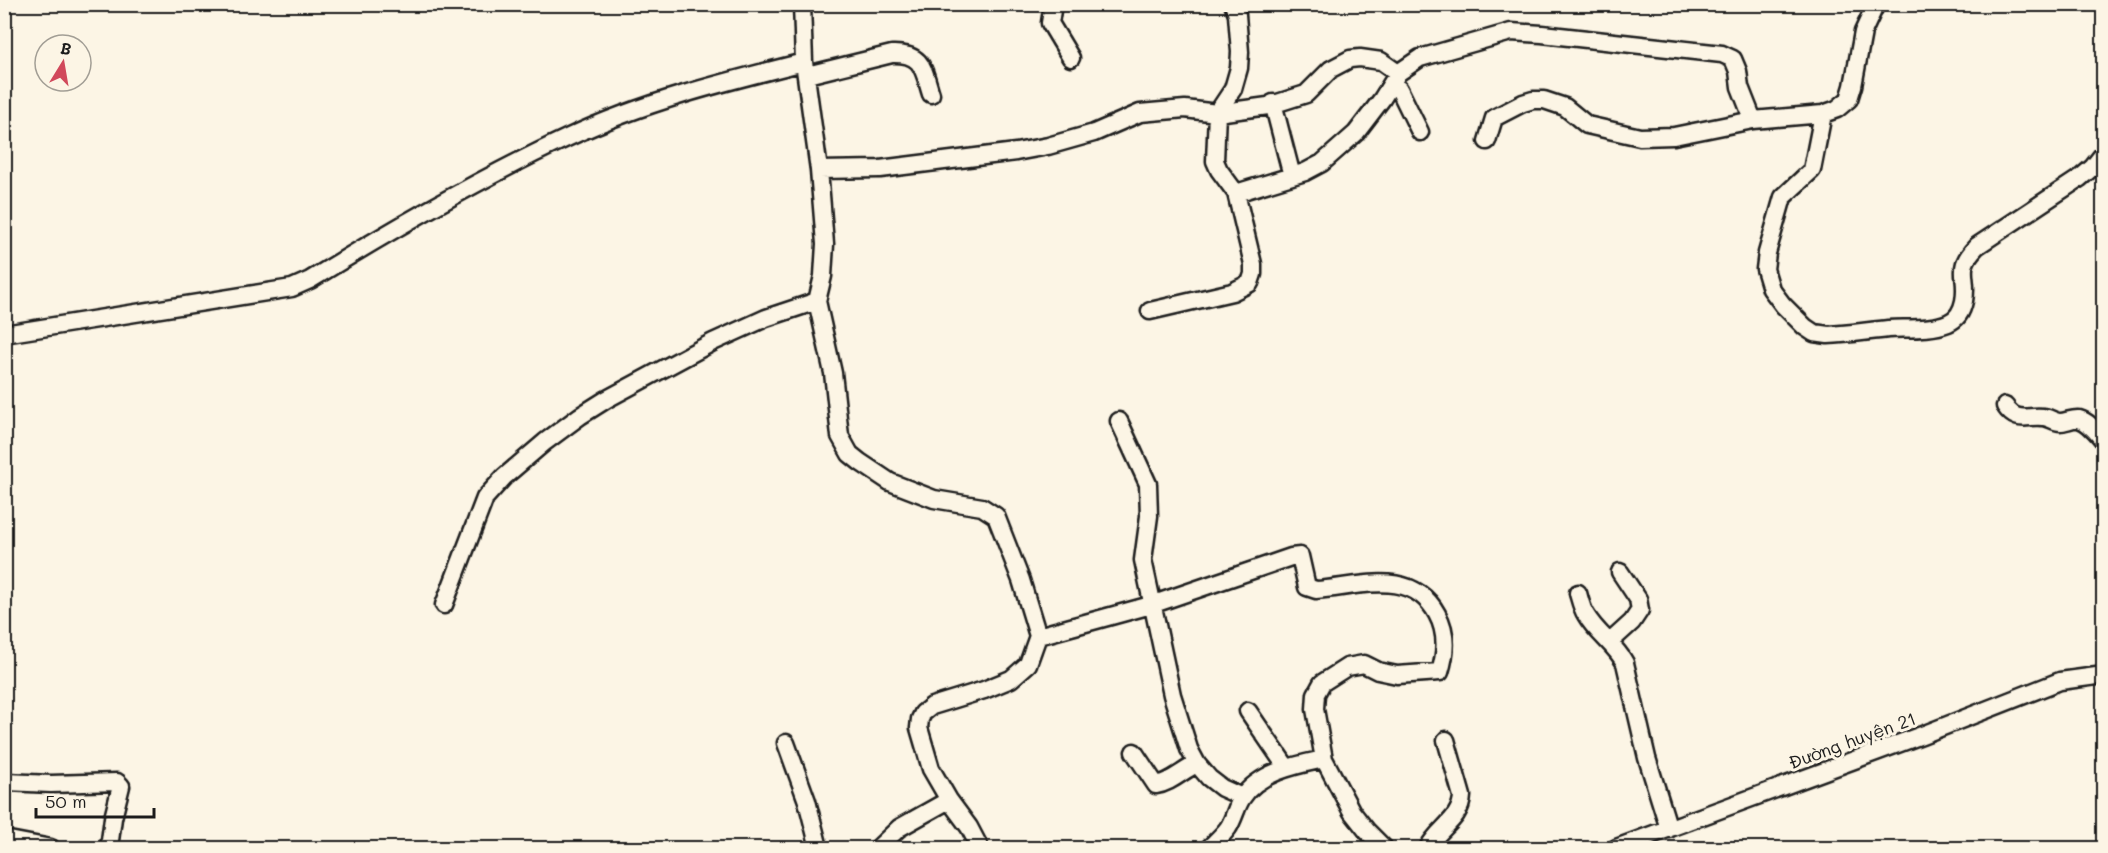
<svg xmlns="http://www.w3.org/2000/svg" width="2108" height="853" font-family="Mali,sans-serif">
  <style>
    .lines { fill: none; stroke-linecap: round; stroke-linejoin: round }
    .minor-casing { stroke: #1c1c1c; stroke-width: 21 }
    .minor { stroke: #fcf5e5; stroke-width: 16 }
    .labels { text-anchor: middle; dominant-baseline: central; stroke-width: 6; stroke-linejoin: round; paint-order: stroke }
    .street-label { font-size: 18px; fill: #1c1c1c; stroke: #fcf5e5 }
  </style>
  <rect width="100%" height="100%" fill="#fcf5e5"/>
  <filter id="ink" filterUnits="userSpaceOnUse"><feTurbulence type="fractalNoise" baseFrequency=".0167" numOctaves="2"/><feDisplacementMap in="SourceGraphic" scale="12" xChannelSelector="R" yChannelSelector="G"/><feConvolveMatrix kernelMatrix="1 2 1 2 8 2 1 2 1" color-interpolation-filters="sRGB"/></filter>
  <g filter="url(#ink)">
    <g class="lines">
      <defs>
        <path id="minor" d="M802,4L804,62L819,170L825,244L823,276L817,301L833,373L840,436L850,454L860,462L890,482L934,499L982,507L996,516L1021,580L1038,636L1028,664L1011,679L984,690L932,706L923,713L920,719L919,728L931,769L949,800L969,827L980,848
          M1053,4L1050,23L1071,58
          M807,75L892,54C923,53 923,69 931,94
          M1392,84L1399,89L1420,132
          M1273,103L1292,176
          M1823,114L1812,170L1783,197L1767,253L1765,269L1771,289L1783,305L1805,327L1814,333L1828,335C1848,334 1868,331 1888,329C1907,328 1931,330 1948,323C1958,319 1962,311 1964,301C1969,274 1954,270 1977,246L2080,178L2093,167L2104,153
          M1487,141L1494,118L1523,103L1533,100H1544L1565,107L1587,125L1640,137L1674,136L1753,120L1823,114L1837,109L1849,99L1853,86L1863,32L1876,4
          M819,170L880,169L1016,152L1048,146L1094,133L1140,113L1185,109L1217,113L1268,106L1306,94L1331,69L1350,59L1360,58L1381,61L1398,73
          M1236,193L1305,172L1322,163L1356,133L1382,99L1398,73L1420,58L1511,32L1542,34L1722,54L1733,59L1738,71L1740,87L1753,120
          M1150,311L1232,292L1250,283L1253,274V264L1236,193L1219,170L1215,161L1217,113L1233,89L1239,68L1240,52L1237,15L1233,4
          M4,334L292,288L310,280C393,229 480,178 569,137C644,102 724,82 804,62
          M2005,406C2017,424 2027,415 2043,417C2049,417 2054,422 2060,422C2066,422 2073,418 2079,419C2090,422 2097,433 2104,441
          M1119,421L1148,484L1149,516L1143,560L1172,695L1189,749L1197,764L1209,778L1222,788L1242,797
          M1578,593C1580,600 1582,609 1586,615C1597,634 1615,644 1625,663L1647,758L1669,829
          M444,605L485,498L504,477L545,442L580,416L607,399L713,342L766,318L817,301
          M1038,636L1151,605L1291,557L1300,556L1307,587L1316,590C1359,587 1412,567 1437,614C1447,632 1446,653 1440,672L1397,675L1378,671L1364,664L1347,667L1322,683L1316,694L1315,709L1324,759L1352,812L1367,831L1384,848
          M1610,642L1632,622L1640,610L1638,599L1620,572
          M1248,711L1287,768
          M786,743L807,801L819,848
          M1134,752L1156,785C1171,783 1183,770 1197,764
          M4,785L6,782L51,784L117,782L121,786L113,818L109,848
          M4,839L51,848
          M878,848L899,828L949,800
          M1209,848C1215,842 1223,835 1228,828C1234,819 1236,807 1242,798C1259,772 1296,765 1324,759
          M1428,848C1438,828 1461,820 1462,796L1446,740
          M1616,848L1922,735L2060,681L2104,675"/>
      </defs>
      <use href="#minor" class="minor-casing"/>
      <use href="#minor" class="minor"/>
    </g>
  </g>
  <g class="labels">
    <g class="street-label">
      <text transform="translate(1852 740) rotate(-20)">Đường huyện 21</text>
    </g>
  </g>
  <rect width="2108" height="853" fill="none" stroke="#fcf5e5" stroke-width="24"/>
  <rect x="12" y="12" width="2084" height="829" fill="none" stroke="#1c1c1c" stroke-width="2" filter="url(#ink)"/>
  <g transform="translate(63 63) rotate(11)"><circle r="28" fill="#fcf5e5" stroke="#a29e95" stroke-width="1.5"/>
  <path d="M0-4.5L10 22L0 15L-10 22Z" fill="#d1495b"/>
  <text y="-9" font-size="16" font-weight="bold" text-anchor="middle" fill="#1c1c1c">B</text>
  </g>
  <path d="M36 808v9h118v-9" fill="none" stroke="#1c1c1c" stroke-width="3"/>
  <text x="45" y="808" font-size="18" fill="#1c1c1c" stroke="#fcf5e5" stroke-width="4.5" paint-order="stroke">50 m</text>
</svg>
